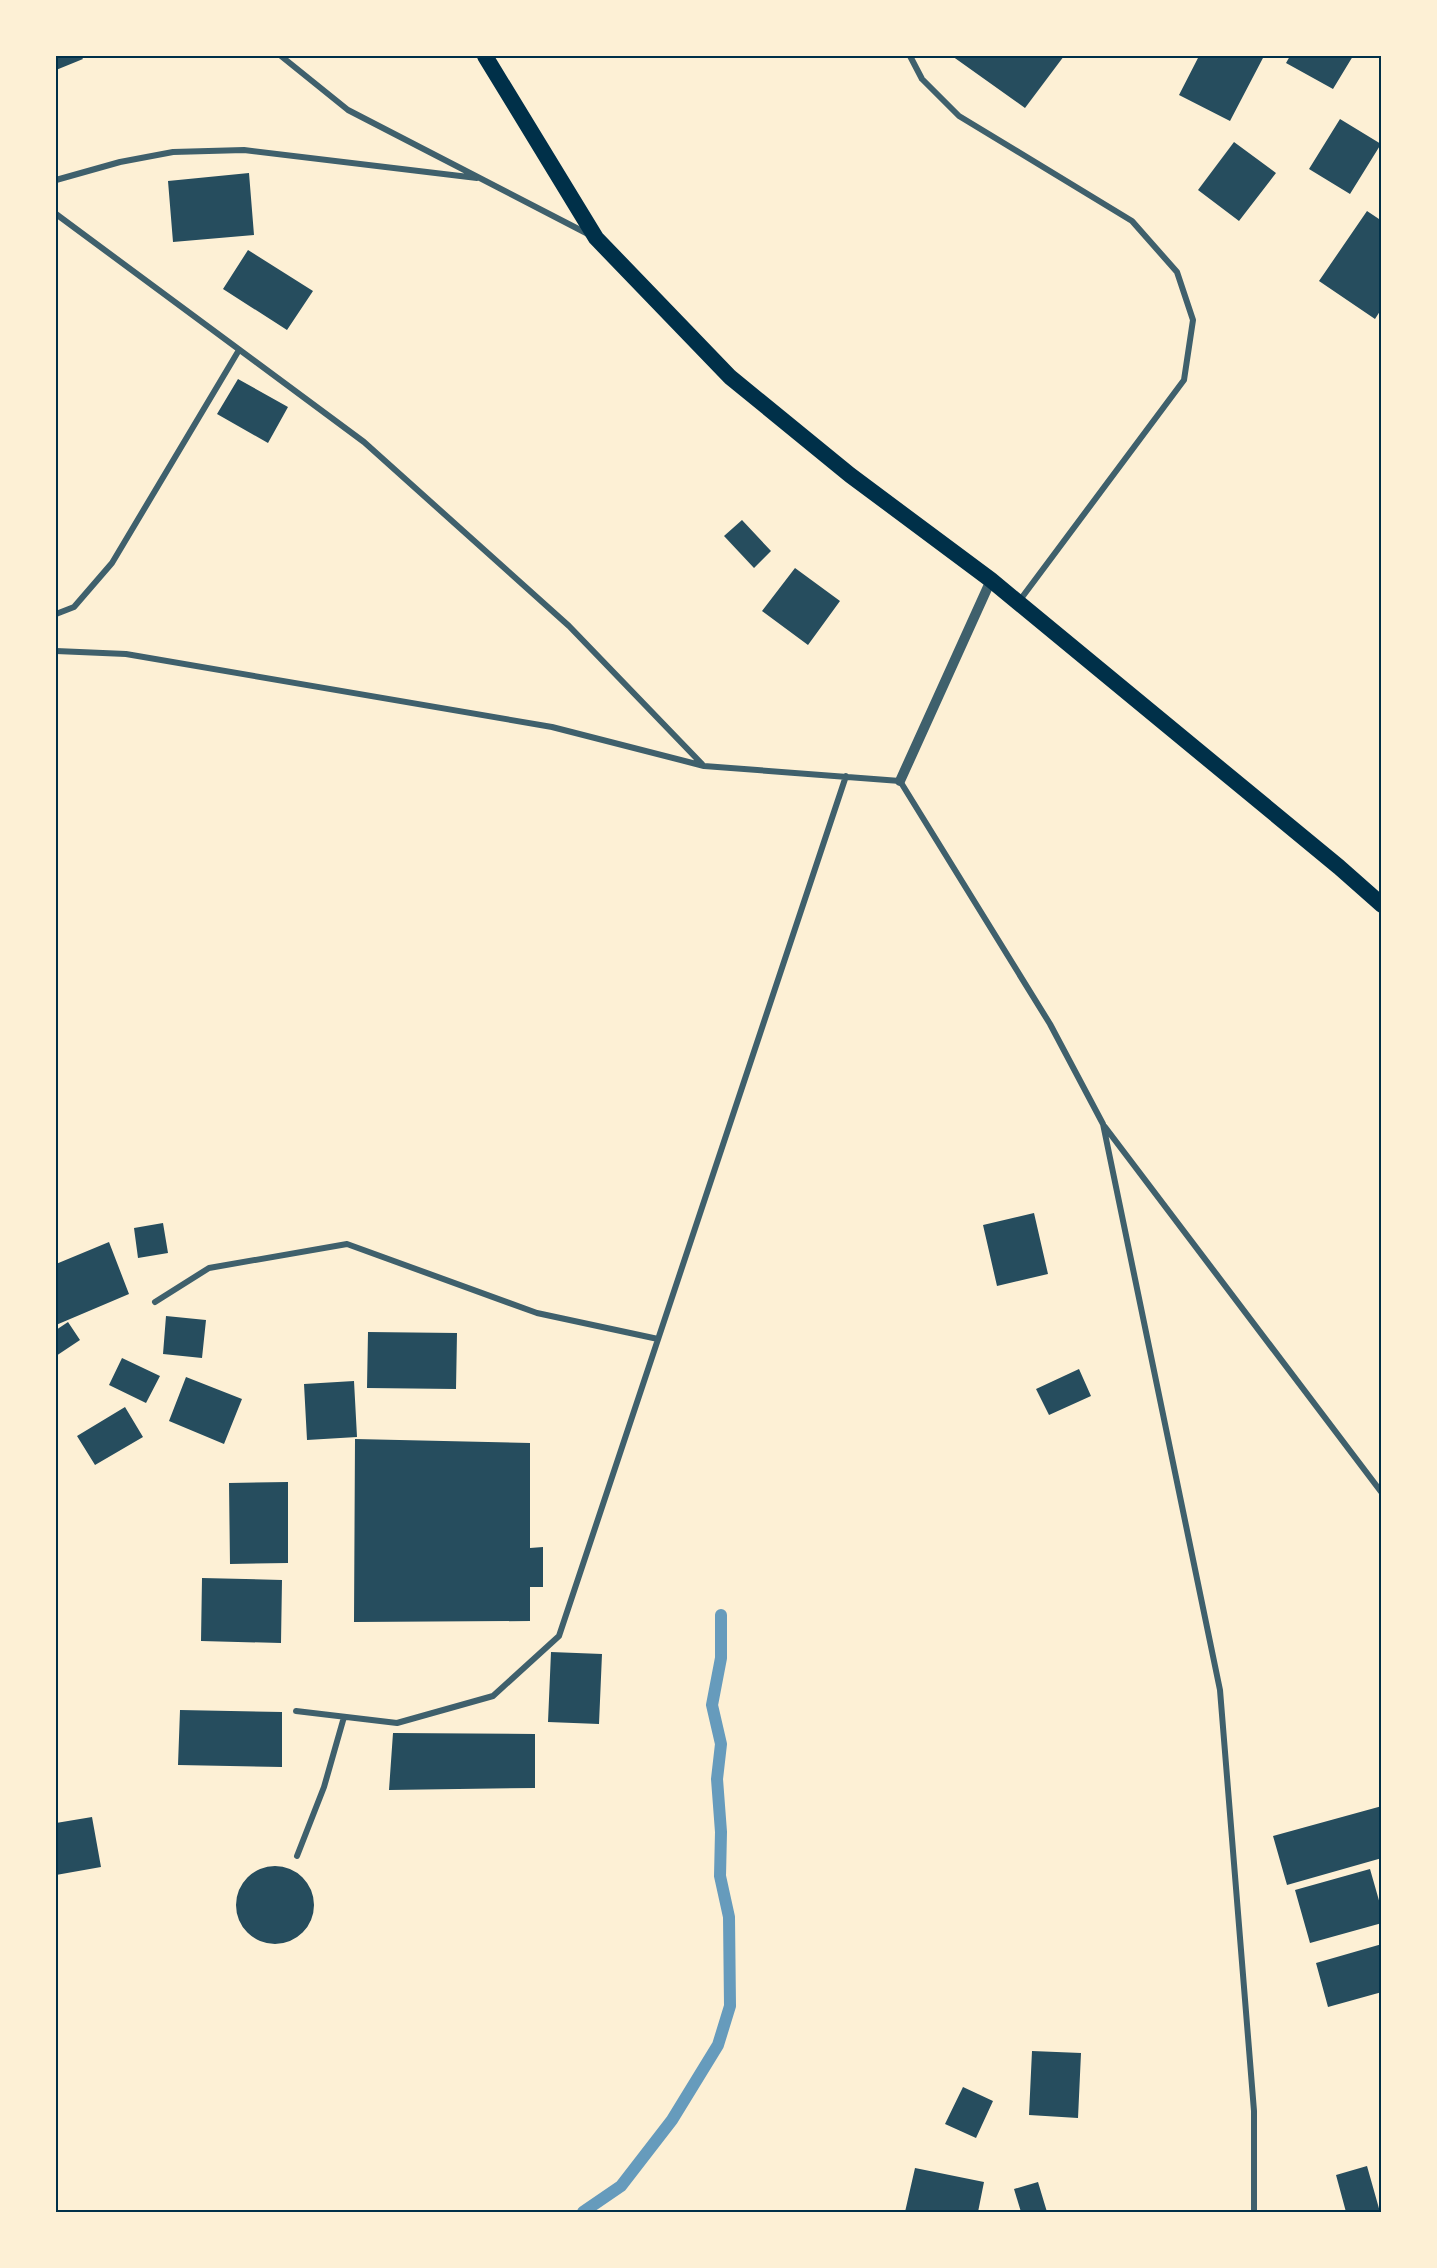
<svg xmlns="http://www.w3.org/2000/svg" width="1437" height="2268" font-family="Cabin,sans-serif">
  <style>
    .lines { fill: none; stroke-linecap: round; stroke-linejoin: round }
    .stream { stroke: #669bbc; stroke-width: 12 }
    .building { fill: #264d5e }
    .minor { stroke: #3f606c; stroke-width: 6 }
    .tertiary { stroke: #3f606c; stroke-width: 10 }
    .trunk { stroke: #003049; stroke-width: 16 }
    .neatline { fill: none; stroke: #003049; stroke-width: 2 }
  </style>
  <rect width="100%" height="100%" fill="#fdf0d5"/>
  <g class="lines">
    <path class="stream" d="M583,2212L621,2186L672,2120L718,2045L730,2006L729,1917L720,1876L721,1832L717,1779L721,1744L712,1705L721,1658V1615"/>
  </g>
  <path class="building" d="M56,56H81L83,59L56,70Z
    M952,56H1064L1025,108Z
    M1199,56H1264L1230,121L1179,95Z
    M1290,56H1353L1333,89L1286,63Z
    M1340,119L1381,144L1350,194L1309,169Z
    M1234,142L1276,173L1239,221L1198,190Z
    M249,173L254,235L173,242L168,181Z
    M1367,211L1382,221V308L1375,319L1319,281Z
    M248,250L313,291L287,330L223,289Z
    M238,379L288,407L268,443L217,414Z
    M742,520L771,551L754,568L724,536Z
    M795,568L840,601L808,645L762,611Z
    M1034,1213L1048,1274L997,1286L983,1225Z
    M163,1223L168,1253L138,1258L134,1228Z
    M109,1242L129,1294L56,1325V1264Z
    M166,1316L206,1320L202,1358L163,1354Z
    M68,1322L80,1340L56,1356V1330Z
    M368,1332L457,1333L456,1389L367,1388Z
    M122,1358L160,1376L146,1403L109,1385Z
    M1079,1369L1091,1396L1049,1415L1036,1389Z
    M186,1377L242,1399L224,1444L169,1421Z
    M354,1381L357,1437L307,1440L304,1384Z
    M125,1407L143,1437L95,1465L77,1436Z
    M355,1439L530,1443V1548L543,1547V1587H530V1621L354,1622Z
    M288,1482V1563L230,1564L229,1483Z
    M202,1578L282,1580L281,1643L201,1641Z
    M551,1652L602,1654L599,1724L548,1722Z
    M180,1710L282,1712V1767L178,1765Z
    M393,1733L535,1734V1788L389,1790Z
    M1382,1806V1858L1287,1885L1273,1836Z
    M92,1817L101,1867L56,1875V1823Z
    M236 1905a39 39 0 1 1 78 0a39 39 0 1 1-78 0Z
    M1370,1869L1382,1911V1923L1310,1943L1295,1890Z
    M1382,1944V1992L1328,2007L1316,1963Z
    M1032,2051L1081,2053L1078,2118L1029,2115Z
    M963,2087L993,2101L976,2138L945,2124Z
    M1367,2166L1380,2212H1346L1336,2175Z
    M915,2168L984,2182L978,2212H905Z
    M1038,2182L1047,2212H1021L1014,2189Z"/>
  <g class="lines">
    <path class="minor" d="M281,56L348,110L588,234
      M910,56L922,79L959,116L1132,221L1177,272L1193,320L1184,380L1020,600
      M56,180L120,162L173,152L244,150L477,178
      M56,214L364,442L569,626L702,764
      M56,614L74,607L112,563L239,350
      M56,651L126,654L552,727L704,766L900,781L1050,1024L1103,1124L1220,1690L1254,2111V2212
      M1105,1127L1382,1493
      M155,1302L209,1268L347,1244L537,1313L658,1339
      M296,1711L397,1723L493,1696L559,1636L846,776
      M297,1856L324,1787L344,1717"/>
    <path class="tertiary" d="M900,781L991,580"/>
    <path class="trunk" d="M485,56L596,238L730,377L850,475L991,580L1339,867L1382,905"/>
  </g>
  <rect width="1437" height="2268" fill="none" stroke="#fdf0d5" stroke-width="114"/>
  <rect x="57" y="57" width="1323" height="2154" class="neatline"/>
</svg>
